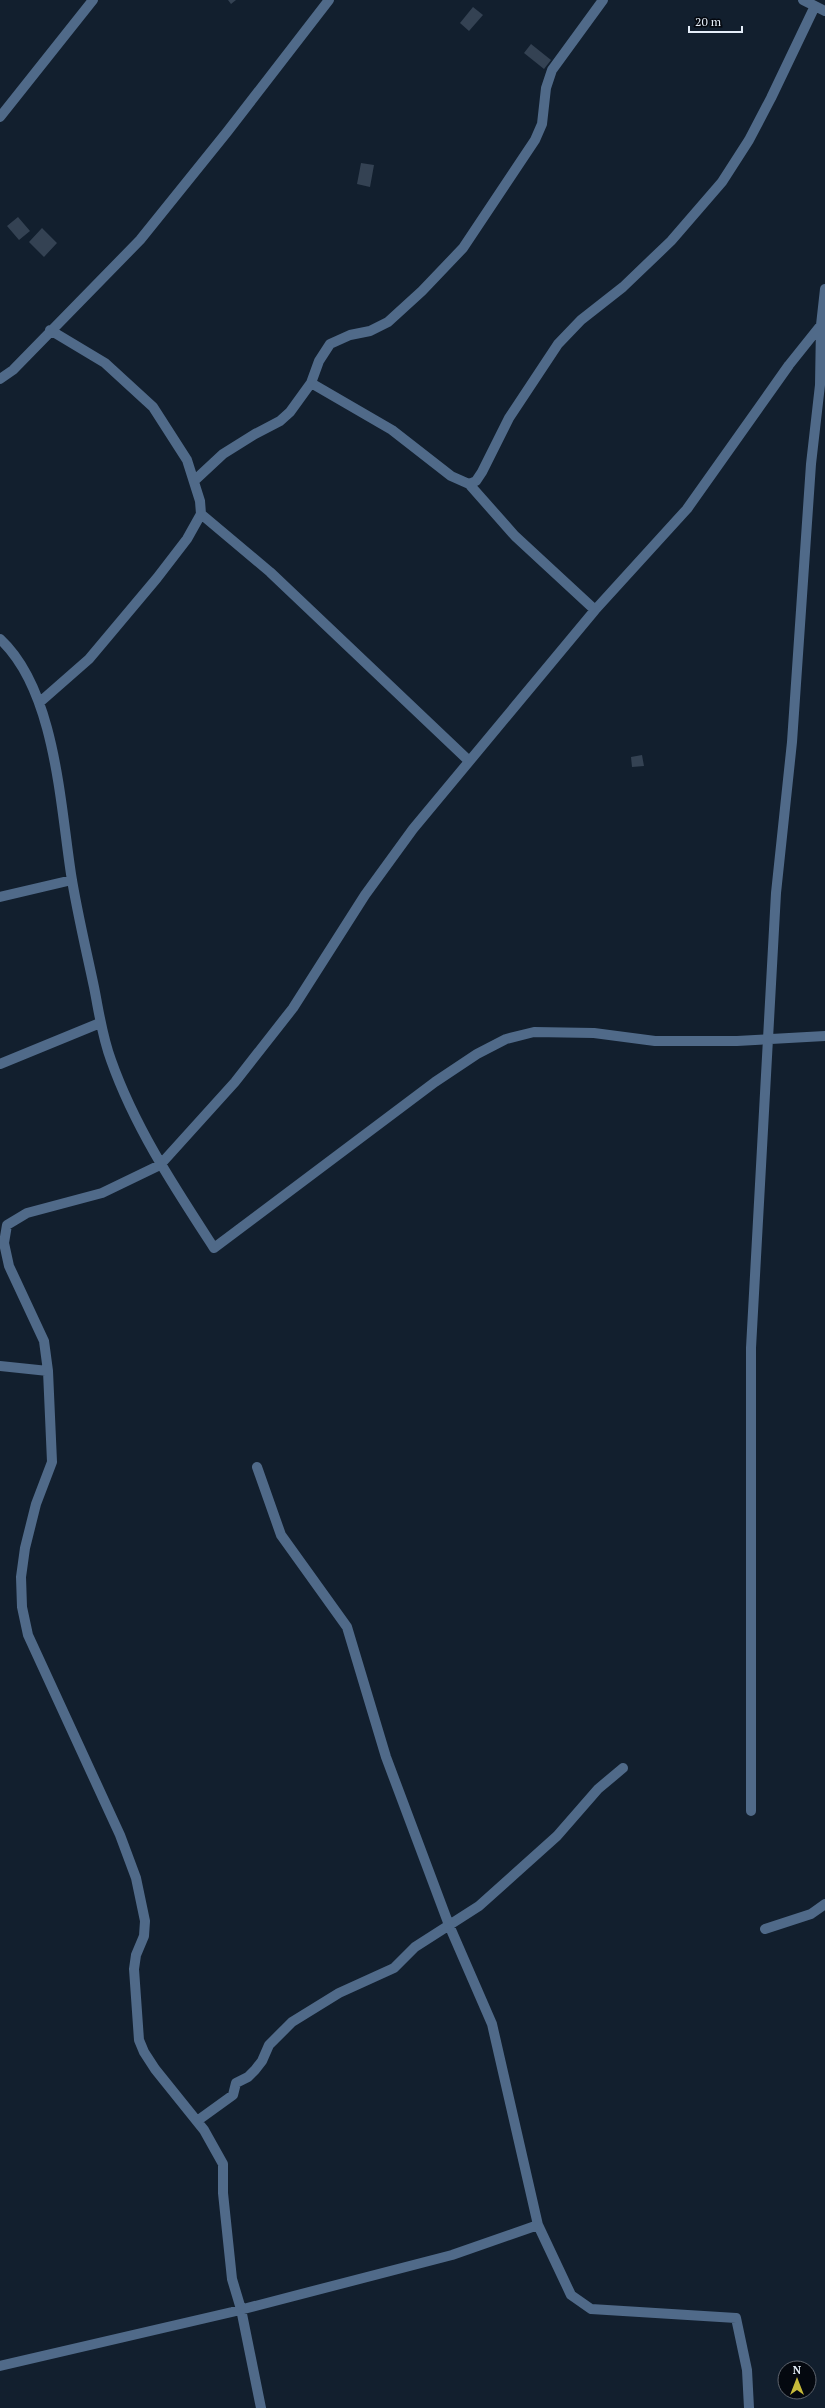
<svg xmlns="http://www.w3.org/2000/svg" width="825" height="2408" font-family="'PT Serif',serif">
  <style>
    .building { fill: #344253 }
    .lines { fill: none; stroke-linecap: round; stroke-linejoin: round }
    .minor { stroke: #506a89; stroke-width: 10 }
  </style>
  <rect width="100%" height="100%" fill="#121f2e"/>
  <path class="building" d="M228,0H236L231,4Z
    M473,7L483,15L469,31L460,23Z
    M531,44L551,60L544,69L524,53Z
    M361,163L374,165L370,187L357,184Z
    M18,217L30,231L19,240L7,226Z
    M42,228L57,243L44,257L29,242Z
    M642,755L644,766L632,767L631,757Z"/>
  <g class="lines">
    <path class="minor" d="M803,0L825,11
      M0,117L93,0
      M0,379L13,370L140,240L227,132L329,0
      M311,383L392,430L451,476L469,484L515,536L595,610
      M194,481L223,454L255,434L280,421L290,412L311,383L319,361L330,344L350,335L370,331L388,322L422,291L463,248L535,140L542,124L546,88L552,70L603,0
      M469,484L476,481L482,472L509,418L558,344L581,320L623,287L671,241L722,182L749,140L771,98L815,6
      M201,514L270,572L468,760
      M0,639C55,690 60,802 71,874C77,912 86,949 94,987C99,1012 102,1036 111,1060C135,1128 175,1188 214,1248L435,1082L477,1054L506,1039L534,1032L594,1033L655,1041H737L825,1036
      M40,702L89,659L157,578L187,539L201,514L200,501L187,460L153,407L105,363L50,330
      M0,897L72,880
      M0,1064L100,1023
      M0,1366L48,1371
      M257,1467L281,1535L347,1627L386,1757L449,1925L492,2024L538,2225L571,2295L591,2309L736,2318L747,2370L749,2408
      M751,1811V1348L776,893L792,742L811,464L820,385L821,325
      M765,1929L811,1914L825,1904
      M197,2121L233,2095L236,2083L248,2077L255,2070L262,2061L269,2045L292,2022L339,1993L394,1968L415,1947L479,1906L557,1836L598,1789L623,1768
      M0,2366L232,2312L452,2255L538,2225
      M261,2408L241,2309L232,2279L223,2193V2164L204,2130L155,2069L144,2052L139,2040L134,1969L136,1955L144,1936L145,1921L136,1878L120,1835L28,1635L22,1607L21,1577L25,1548L36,1504L52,1462L48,1371L44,1341L9,1266L4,1243L7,1225L27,1213L102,1193L160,1165L235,1082L293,1008L365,895L413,829L595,610L687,509L789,365L821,325L825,289"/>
  </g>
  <g transform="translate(797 2380)"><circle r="19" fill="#04080f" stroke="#5e646d"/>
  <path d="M0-3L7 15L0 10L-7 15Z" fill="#c8bb3b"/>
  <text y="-6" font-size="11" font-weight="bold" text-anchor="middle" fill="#e5eef9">N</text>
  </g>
  <path d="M689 26v6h53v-6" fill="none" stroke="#e5eef9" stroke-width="2"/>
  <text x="695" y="26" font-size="12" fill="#e5eef9" stroke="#04080f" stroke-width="3" paint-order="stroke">20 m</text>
</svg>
